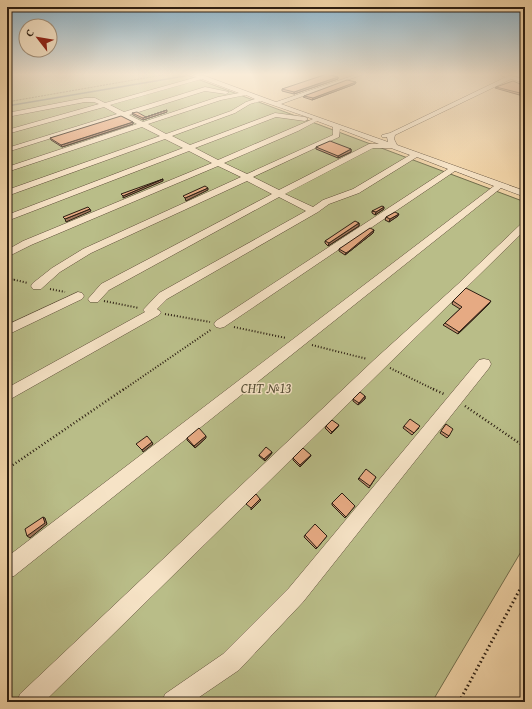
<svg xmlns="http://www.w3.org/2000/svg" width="532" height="709" font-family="'Gentium Book Plus',serif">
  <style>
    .green { fill: #b9bd88; stroke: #726e4d }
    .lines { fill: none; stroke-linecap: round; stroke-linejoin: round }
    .stream { stroke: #6f7a6f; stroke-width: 1.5 }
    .minor-casing { stroke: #5d4c38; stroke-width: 1 }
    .path-far4 { stroke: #2c1e12; stroke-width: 1; stroke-dasharray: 0.5 1; stroke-linecap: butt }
    .path-far3 { stroke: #2c1e12; stroke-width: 1.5; stroke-dasharray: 0.5 1.5; stroke-linecap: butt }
    .path-far2 { stroke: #2c1e12; stroke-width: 2; stroke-dasharray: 1 2; stroke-linecap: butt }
    .path-far1 { stroke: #2c1e12; stroke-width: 2.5; stroke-dasharray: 1 2.5; stroke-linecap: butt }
    .path { stroke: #2c1e12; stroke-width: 3; stroke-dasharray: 1.5 3; stroke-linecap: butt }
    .minor { fill: #f6e3c6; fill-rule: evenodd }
    .wall { fill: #c69271; stroke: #2c1e12 }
    .shaded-wall { fill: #a1775c; stroke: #2c1e12 }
    .building { fill: #e6aa83; stroke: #2c1e12 }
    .labels { text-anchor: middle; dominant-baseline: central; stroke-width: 3; stroke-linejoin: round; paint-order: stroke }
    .park-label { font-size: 14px; font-style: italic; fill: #564e35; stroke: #f6e3c6 }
  </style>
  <rect width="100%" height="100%" fill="#f1d4a8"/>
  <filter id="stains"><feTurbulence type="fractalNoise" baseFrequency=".005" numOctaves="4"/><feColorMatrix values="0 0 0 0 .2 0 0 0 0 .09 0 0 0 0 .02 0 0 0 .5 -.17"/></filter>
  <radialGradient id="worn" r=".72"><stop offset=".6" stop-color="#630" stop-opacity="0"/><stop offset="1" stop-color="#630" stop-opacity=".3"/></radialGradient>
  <path class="green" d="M7,74H184L525,202V545L432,702H7Z"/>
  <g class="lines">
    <path class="stream" d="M7,106L185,76"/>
    <defs>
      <path id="minor" d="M190,74L205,76L276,102L358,74H364L281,104L388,142L387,137H382V135L390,133L506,77L502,76V74L525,79V83L511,79L395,135L394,139L397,145L525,191V197L501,188L14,576L7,578V557L494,186L455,171L224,327L220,328L216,327L214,324L216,321L448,169L417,157L359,193L329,204L318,212L167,299L157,309L161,312L159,315L7,401V388L145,312L143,310L159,293L306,211L279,197L109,290L98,302H90L88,299L101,284L272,194L247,181L91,253L60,272L41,289H33L31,286L33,283L52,268L83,249L241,177L218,166L31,245L7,257V250L23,241L212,163L189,151L7,221V215L183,148L165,139L7,196V190L160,136L142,127L7,172V167L137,124L122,116L7,152V148L117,114L104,107L7,134V130L99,104L94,102H85L7,117V113L85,98H95L105,103L197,77ZM202,79L239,93L218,97L143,122L129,115L205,91L226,94L229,92L205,87L124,112L110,105ZM246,95L255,99L246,102L231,111L166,134L148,124L221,100ZM261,101L313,119L218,160L195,148L276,117L305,121L308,119L305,117L275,113L190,145L172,136L235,113L250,104ZM317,121L333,127V135L247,174L224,163L298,131ZM340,129L379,144H369L279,190L253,177L339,137ZM373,148H391L410,155L353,189L323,200L313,207L285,194Z
        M522,174H525V181L521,179Z
        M525,222V230L44,702H17L20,694L375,359L458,284L522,223Z
        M78,292L82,293L84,296L82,299L7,335V325Z
        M484,359L489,360L491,364L489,368L303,602L239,670L192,702H162L165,694L223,654L289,588L479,360Z"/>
    </defs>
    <use href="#minor" class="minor-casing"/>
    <path class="path-far4" d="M7,102L168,74"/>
    <path class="path-far3" d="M7,278L15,280"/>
    <path class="path-far2" d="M11,279L28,283
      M50,289L65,292
      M104,301L139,308
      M165,314L210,322
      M234,327L286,338
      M312,345L367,359
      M390,368L435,390
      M123,390L212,329"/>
    <path class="path-far1" d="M433,389L444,394
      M465,406L525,447
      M7,469L124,389"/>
    <path class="path" d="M459,702L525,580"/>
    <use href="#minor" class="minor"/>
  </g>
  <path class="wall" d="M338,77V79L294,94L282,91V89Z
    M356,82L355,84L312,100L303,97L304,96Z
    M525,86V95L523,96L495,88L496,87Z
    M167,112L143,120L133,115L132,113L146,117Z
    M133,122V124L62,147L51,140L50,138Z
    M316,147L351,149V152L338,158L316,149Z
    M384,209L375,215L372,213V211Z
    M398,216L389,222L385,220L386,217Z
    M359,223V226L328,246L325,243V241Z
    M374,230L373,233L345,255L339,251V249Z
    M453,301L489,304L458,334L443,325L445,323L460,309L452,304Z
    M365,396V399L358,405L353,401V399Z
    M446,424L449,436L447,438L440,433Z
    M326,426L338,427L331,434L325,428Z
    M404,426L419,428L412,435L403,428Z
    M187,438H206L195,448L187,440Z
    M272,453L265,461L259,456V455Z
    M311,455L310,457L300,467L293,460V458Z
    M376,477L369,488L358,479L359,478Z
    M332,503L355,506L345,518L332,505Z
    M305,535L327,536L316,549L304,537Z"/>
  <path class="shaded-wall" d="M338,77V79L294,94V92Z
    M356,82L355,84L312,100L313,98Z
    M167,110V112L143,120V118Z
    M133,122V124L62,147L61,145Z
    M351,149V152L338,158V156Z
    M163,179V181L123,198V196Z
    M208,188V190L186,201L185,198Z
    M384,207V209L375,215L376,212Z
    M90,209L91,211L66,222L65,219Z
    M399,214L398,216L389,222L390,219Z
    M359,223V226L328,246L329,243Z
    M374,230L373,233L345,255L346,253Z
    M491,301L489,304L458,334L459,332Z
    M365,396V399L358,405L359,403Z
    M339,425L338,427L331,434L332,432Z
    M206,436V438L195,448L194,446Z
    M152,442L153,444L143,452L142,450Z
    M272,452V453L265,461L264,459Z
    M311,455L310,457L300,467V465Z
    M260,499L261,500L251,510V508Z
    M43,517L45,518L47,524L30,538L27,536Z"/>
  <path class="building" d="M327,74L338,77L294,92L282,89Z
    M347,80L356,82L313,98L304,96Z
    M513,81L525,86V94H524L496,87Z
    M167,110L143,118L132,113L137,112L146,117Z
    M121,116L133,122L61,145L50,138Z
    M330,141L351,149L338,156L316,147Z
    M163,179L123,196L121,194Z
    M205,186L208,188L185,198L183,196Z
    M382,206L384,207L376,212L372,211Z
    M88,207L90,209L65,219L63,217Z
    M395,212L399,214L390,219L386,217Z
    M355,221L359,223L329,243L325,241Z
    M370,228L374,230L349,251L346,253L339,249Z
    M466,288L491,301L459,332L445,323L462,307L453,301Z
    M360,392L365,396L359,403L353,399Z
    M410,419L420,426L414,433L404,426Z
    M332,420L339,425L332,432L326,426Z
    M446,424L453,429L449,436L441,431Z
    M199,428L206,436L194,446L187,438Z
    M147,436L152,442L142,450L136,444Z
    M266,447L272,452L264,459L259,455Z
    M303,448L311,455L300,465L293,458Z
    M366,469L376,477L370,486L359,478Z
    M342,493L355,506L346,517L332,503Z
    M256,494L260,499L251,508L246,504Z
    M43,517L45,523L27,536L25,529Z
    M315,524L327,536L317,548L305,535Z"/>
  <linearGradient id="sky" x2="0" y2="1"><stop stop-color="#89b5d0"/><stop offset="0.43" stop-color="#f9ecd8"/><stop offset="1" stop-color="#f9ecd8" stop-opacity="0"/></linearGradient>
  <rect width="532" height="173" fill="url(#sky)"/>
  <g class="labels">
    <g class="park-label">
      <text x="266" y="388">СНТ №13</text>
    </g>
  </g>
  <rect width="532" height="709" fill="none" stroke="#f1d4a8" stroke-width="24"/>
  <rect x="8" y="8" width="516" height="693" fill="none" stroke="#2c1e12" stroke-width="2"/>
  <rect x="12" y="12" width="508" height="685" fill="none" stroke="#2c1e12"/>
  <g transform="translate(38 38) rotate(301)"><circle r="19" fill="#f6e3c6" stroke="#a5947e"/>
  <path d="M0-3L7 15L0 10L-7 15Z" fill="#8f2418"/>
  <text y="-6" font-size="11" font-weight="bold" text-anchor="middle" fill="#2c1e12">С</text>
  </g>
  <rect width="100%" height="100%" filter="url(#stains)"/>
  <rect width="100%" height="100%" fill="url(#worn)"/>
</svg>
